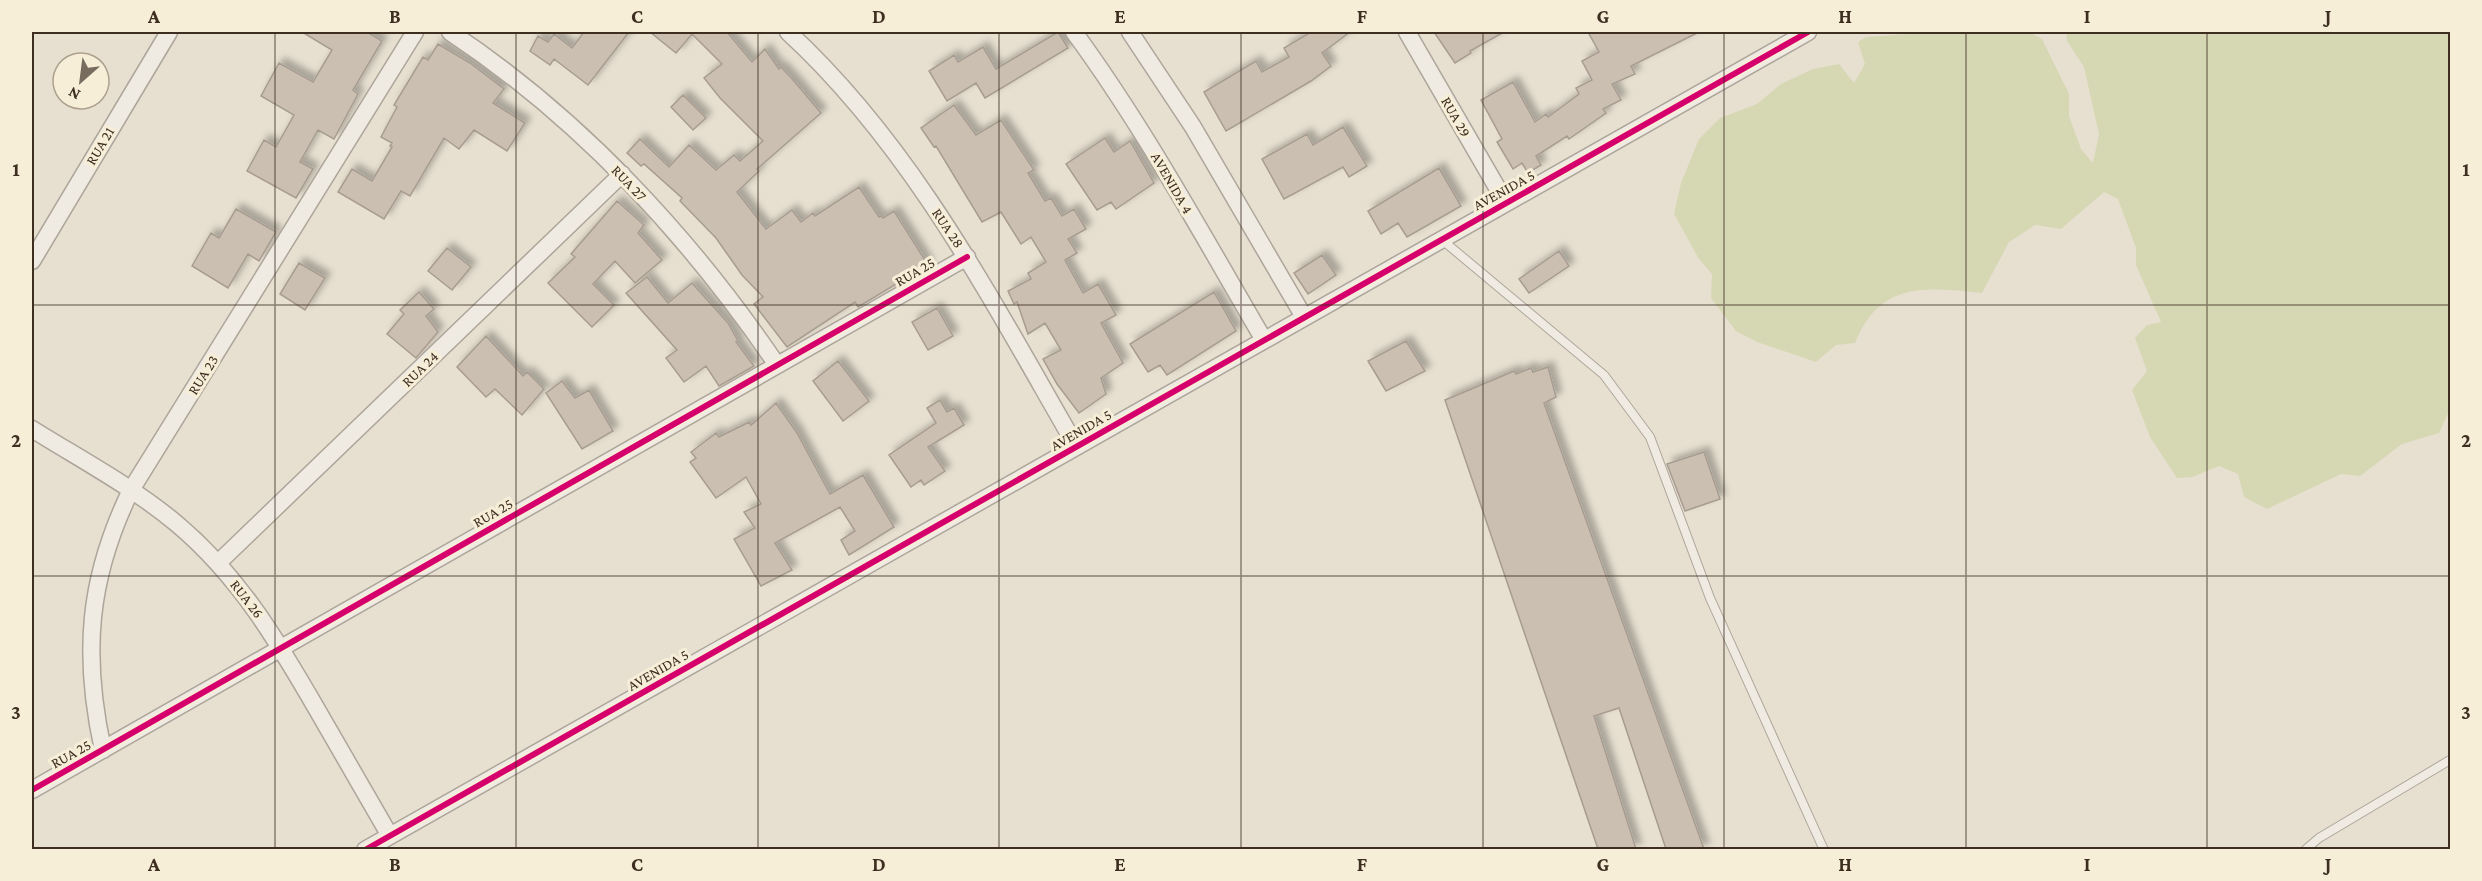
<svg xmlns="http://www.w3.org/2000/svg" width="2482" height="881" font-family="'Crimson Pro',serif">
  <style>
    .green { fill: #d6d7b3 }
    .building { fill: #cbbfb2; stroke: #a89c90; stroke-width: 1.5; filter: url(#shadow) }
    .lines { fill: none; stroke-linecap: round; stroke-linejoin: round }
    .lane-casing { stroke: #ada599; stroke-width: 10 }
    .street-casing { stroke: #ada599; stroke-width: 19 }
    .lane { stroke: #efebe3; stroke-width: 8 }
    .street { stroke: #efebe3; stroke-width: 16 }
    .cycleway-casing { stroke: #f7eed8; stroke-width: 10 }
    .cycleway { stroke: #d6006c; stroke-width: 6 }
    .grid { fill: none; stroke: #3d2e20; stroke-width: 1.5; stroke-opacity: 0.55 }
    .labels { text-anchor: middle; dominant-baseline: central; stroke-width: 6; stroke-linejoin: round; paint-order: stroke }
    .street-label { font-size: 15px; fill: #3d2e20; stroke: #f7eed8 }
    .neatline { fill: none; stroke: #3d2e20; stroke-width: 2 }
    .grid-label { font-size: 20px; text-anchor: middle; font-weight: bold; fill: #3d2e20 }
  </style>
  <defs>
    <filter id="shadow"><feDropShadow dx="5.5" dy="-5.5" stdDeviation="3" flood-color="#0004"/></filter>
  </defs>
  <rect width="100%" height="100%" fill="#e7e0d1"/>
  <path class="green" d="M1913,32H2029L2042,39L2069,94V116L2081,149L2093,163L2099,134L2084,67L2067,41L2066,32H2450V409L2439,433L2402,444L2360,476L2341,474L2267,509L2244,497L2238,474L2219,466L2192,477L2177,478L2150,437L2132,390L2147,371L2135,338L2147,325L2161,322L2136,265V248L2118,199L2104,192L2061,229L2035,225L2009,242L1982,293C1925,287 1880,281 1855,343L1836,345L1816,362L1757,342L1736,331L1711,298L1712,274L1699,259L1674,214L1681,183L1699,139L1720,118L1757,104L1781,84L1813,69L1839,64L1854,83L1865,64L1858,42L1866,37L1909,34Z"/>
  <path class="building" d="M302,32H367L382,41L353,90L358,94L334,139L318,130L300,162L313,169L296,198L247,171L264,140L276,147L294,115L261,96L279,63L313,82L332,50Z
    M584,32H629L588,85L554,59L550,65L530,51L538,36L548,42L554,34L572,48Z
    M650,32H727L752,62L765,49L779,69L781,67L794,81L821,113L757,169L759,171L737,192L766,229L792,210L801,222L813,213L815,216L859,187L879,217L881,216L883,218L894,211L928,265L858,307L855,302L787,347L754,304L763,297L742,275L716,238L680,201L682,198L644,164L641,166L627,153L640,139L669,167L689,145L716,170L734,155L740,161L763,141L720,98L704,78L722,64L692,34L676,53Z
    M1058,32L1068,48L985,98L976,83L947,101L929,71L954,55L958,62L983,47L996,69Z
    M1311,32H1350L1322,53L1331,66L1311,81L1226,131L1204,92L1256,61L1262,72L1289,57L1284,48Z
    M1434,32H1504L1470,51L1471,53L1455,63Z
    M1588,32H1699L1631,66L1635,74L1612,84L1621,100L1603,109L1606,113L1569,139L1567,136L1536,156L1541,165L1528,173L1522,163L1513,169L1497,142L1502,139L1481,100L1513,82L1535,122L1546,114L1548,117L1579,94L1576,88L1592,80L1582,61L1599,52Z
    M438,44L470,63L504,89L493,103L525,123L507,151L474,130L459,149L444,138L410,196L401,191L384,219L338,192L352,169L372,181L392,147L390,146L392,143L381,137L397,107L394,105L423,57L428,60Z
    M683,95L706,118L693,130L671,107Z
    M954,105L976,135L1001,120L1034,170L1028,173L1045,201L1051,198L1062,216L1074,209L1086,229L1068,239L1077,253L1065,260L1083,293L1098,284L1116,315L1101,323L1123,363L1101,378L1106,394L1079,413L1057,384L1043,359L1061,350L1045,323L1028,334L1017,302L1014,304L1008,291L1031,279L1028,273L1046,262L1031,237L1021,244L1001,212L982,222L936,146L934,147L921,128Z
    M1343,127L1367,166L1349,177L1343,167L1284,199L1262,159L1307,134L1313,145Z
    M1105,138L1114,152L1130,141L1154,183L1116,209L1111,202L1097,210L1066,164Z
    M1439,168L1461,206L1407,237L1398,223L1381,234L1368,211Z
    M617,201L644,225L638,233L662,260L635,283L615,261L593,284L614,305L592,327L548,283L575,257L571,254Z
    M236,209L276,232L259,261L248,254L228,288L192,266L211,233L219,238Z
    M447,248L471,267L452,290L428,271Z
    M1559,251L1569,266L1529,293L1519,279Z
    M1322,255L1336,275L1308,294L1294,273Z
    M299,263L325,278L305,310L280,294Z
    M647,277L668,303L692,283L728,323L738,341L736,342L754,366L719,386L706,366L684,382L666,358L677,350L626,293Z
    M419,292L434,309L426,316L438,332L416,358L387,334L404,314L400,310Z
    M1214,292L1236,331L1167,375L1160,365L1148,372L1130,344Z
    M937,308L953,336L928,350L912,322Z
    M486,336L523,376L527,372L544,389L522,415L495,389L486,397L457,367Z
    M1406,341L1425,371L1386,391L1368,361Z
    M838,361L869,401L843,421L813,381Z
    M1548,367L1556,397L1544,403L1704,849H1666L1619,708L1594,716L1636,849H1598L1445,400L1514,371L1516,374L1531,368L1533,372Z
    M562,381L575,398L589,390L613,431L582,449L546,393Z
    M940,400L947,412L954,408L964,425L928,447L945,471L924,485L921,480L911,487L889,455L936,423L927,408Z
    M776,403L797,433L830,494L863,475L894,527L849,555L841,540L855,531L840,507L775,543L792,570L761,586L734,539L755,528L744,512L761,504L746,477L716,498L690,462L696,458L691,452L716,433L719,437L749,422L751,425Z
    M1704,452L1720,499L1685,511L1667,464Z"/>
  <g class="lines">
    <defs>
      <path id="lane" d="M1441,239L1604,375L1650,437L1710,598L1824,850
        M2305,850L2319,838L2450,760"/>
      <path id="street" d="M450,32C580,118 690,237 777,365
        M788,32C913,147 992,301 1076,446
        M1074,32C1145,129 1203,236 1264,340
        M1130,32L1193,127L1304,317
        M1407,32L1506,203
        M32,261L169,32
        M32,429C80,459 133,487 177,524C240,577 278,642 319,713C343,754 366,795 390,836
        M218,563L622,174
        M103,750C82,654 88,578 131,490L415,32
        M32,790L967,257
        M365,850L1808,32"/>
    </defs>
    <use href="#lane" class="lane-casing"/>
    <use href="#street" class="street-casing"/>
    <use href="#lane" class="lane"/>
    <use href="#street" class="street"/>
    <defs>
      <path id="cycleway" d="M32,790L967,257
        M365,850L1808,32"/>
    </defs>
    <use href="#cycleway" class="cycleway-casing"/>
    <use href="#cycleway" class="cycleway"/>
  </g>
  <path class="grid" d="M275,32V850M516,32V850M758,32V850M999,32V850M1241,32V850M1483,32V850M1724,32V850M1966,32V850M2207,32V850M32,305H2450M32,576H2450"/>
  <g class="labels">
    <g class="street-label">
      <text transform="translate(1456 117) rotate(60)">RUA 29</text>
      <text transform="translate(100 146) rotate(-59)">RUA 21</text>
      <text transform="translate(629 183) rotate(46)">RUA 27</text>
      <text transform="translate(1172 183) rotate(60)">AVENIDA 4</text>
      <text transform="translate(1504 190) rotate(-29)">AVENIDA 5</text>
      <text transform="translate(948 228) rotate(56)">RUA 28</text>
      <text transform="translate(915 272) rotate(-30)">RUA 25</text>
      <text transform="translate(420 369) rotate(-44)">RUA 24</text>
      <text transform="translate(203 375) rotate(-58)">RUA 23</text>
      <text transform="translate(1081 430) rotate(-30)">AVENIDA 5</text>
      <text transform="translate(493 513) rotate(-30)">RUA 25</text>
      <text transform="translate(247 599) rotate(52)">RUA 26</text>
      <text transform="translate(658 670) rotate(-30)">AVENIDA 5</text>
      <text transform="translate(71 754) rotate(-29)">RUA 25</text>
    </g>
  </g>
  <rect width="2482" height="881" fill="none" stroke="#f7eed8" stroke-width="66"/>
  <g transform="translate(81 81) rotate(208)"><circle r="28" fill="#f7eed8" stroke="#ada18e" stroke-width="1.5"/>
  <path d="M0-4.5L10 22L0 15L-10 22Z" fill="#786c5e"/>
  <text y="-9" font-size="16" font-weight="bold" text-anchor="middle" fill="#3d2e20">N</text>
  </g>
  <rect x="33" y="33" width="2416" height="815" class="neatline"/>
  <g class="grid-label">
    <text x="154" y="23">A</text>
    <text x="395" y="23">B</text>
    <text x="637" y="23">C</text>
    <text x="879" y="23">D</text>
    <text x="1120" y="23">E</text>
    <text x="1362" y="23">F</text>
    <text x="1603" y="23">G</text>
    <text x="1845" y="23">H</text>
    <text x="2087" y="23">I</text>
    <text x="2328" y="23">J</text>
    <text x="16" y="176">1</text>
    <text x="2466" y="176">1</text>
    <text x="16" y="447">2</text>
    <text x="2466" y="447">2</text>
    <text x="16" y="719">3</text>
    <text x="2466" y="719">3</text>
    <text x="154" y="871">A</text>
    <text x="395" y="871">B</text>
    <text x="637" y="871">C</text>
    <text x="879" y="871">D</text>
    <text x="1120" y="871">E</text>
    <text x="1362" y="871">F</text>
    <text x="1603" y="871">G</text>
    <text x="1845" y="871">H</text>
    <text x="2087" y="871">I</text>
    <text x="2328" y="871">J</text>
  </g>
</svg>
